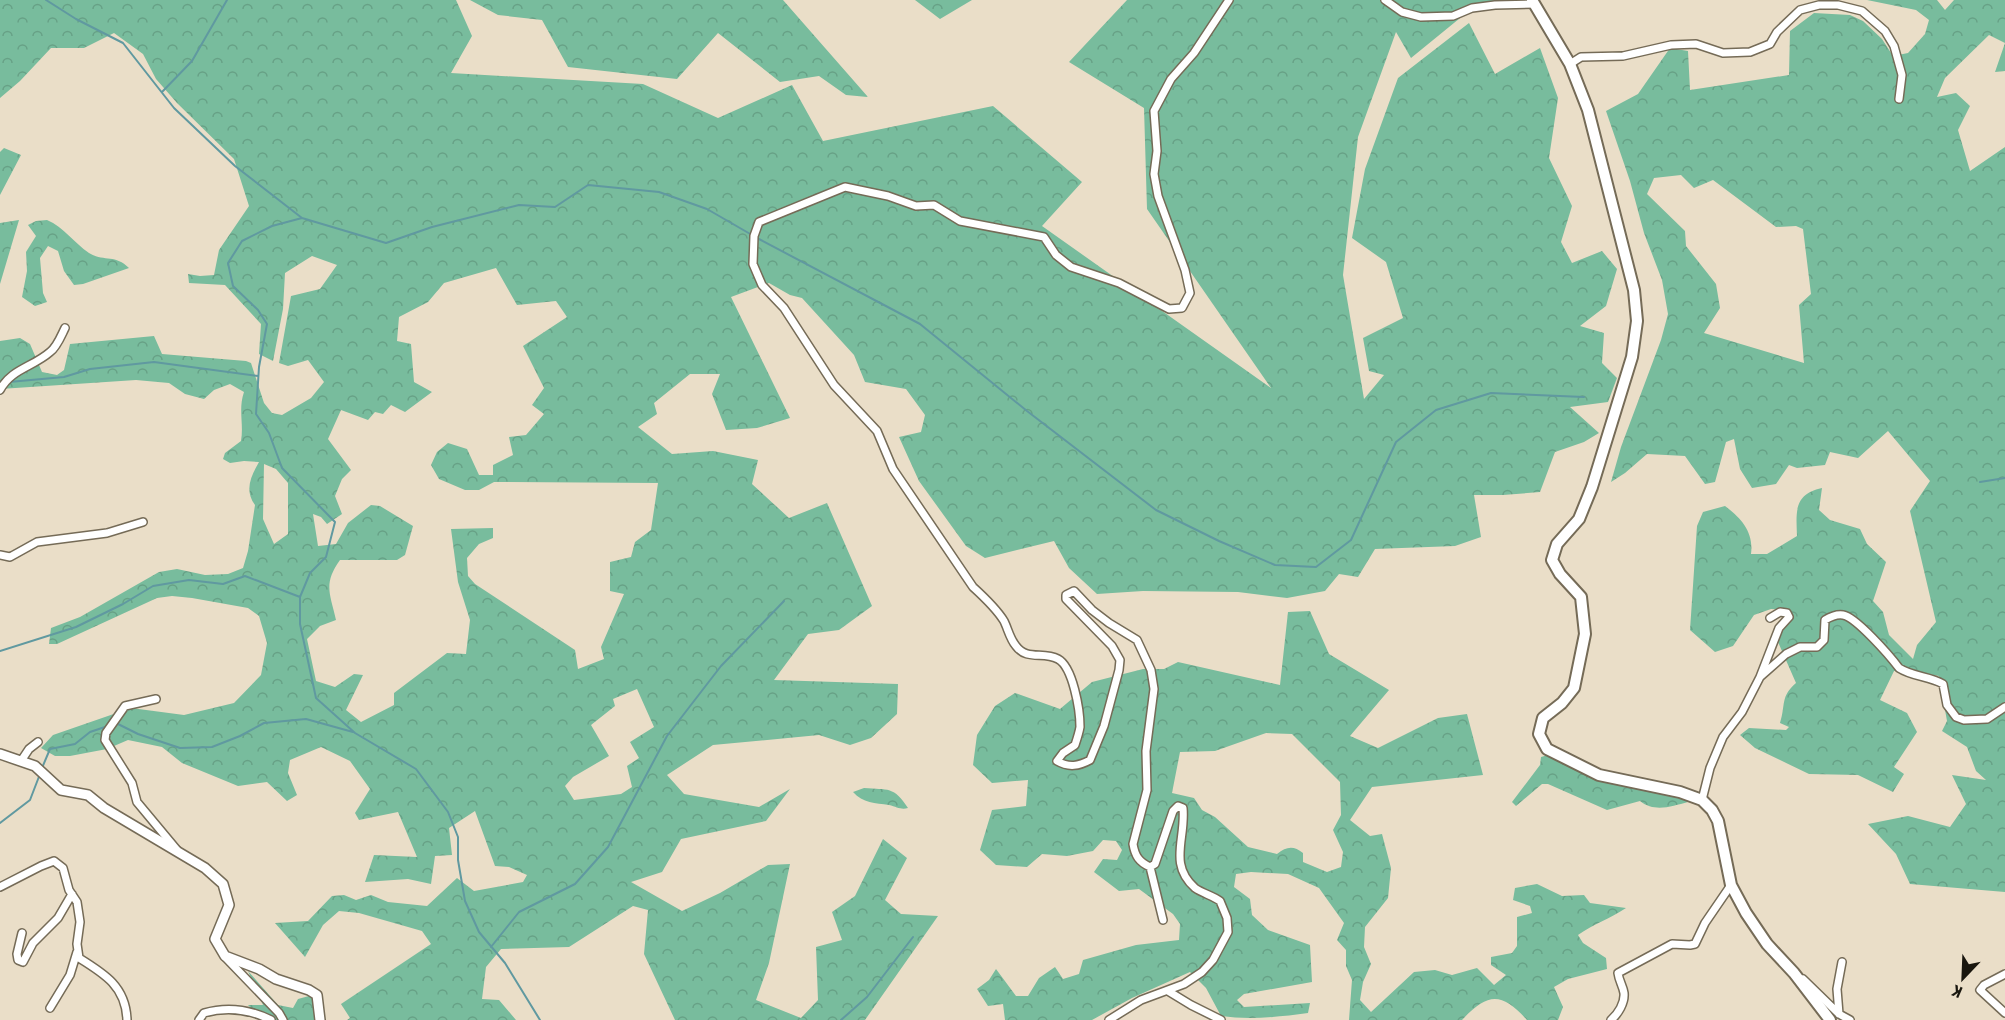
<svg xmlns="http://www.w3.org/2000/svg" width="2005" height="1020" font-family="'Roboto Condensed',sans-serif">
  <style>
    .forest { fill: url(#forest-crowns); fill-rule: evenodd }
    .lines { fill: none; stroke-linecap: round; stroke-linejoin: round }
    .stream { stroke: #6099a0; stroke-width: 2 }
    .minor-casing { stroke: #756b57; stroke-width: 10 }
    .tertiary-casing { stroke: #756b57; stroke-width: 12 }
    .secondary-casing { stroke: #756b57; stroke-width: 14 }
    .minor { stroke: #fff; stroke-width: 7 }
    .tertiary { stroke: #fff; stroke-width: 9 }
    .secondary { stroke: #fff; stroke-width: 10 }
  </style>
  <defs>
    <pattern id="forest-crowns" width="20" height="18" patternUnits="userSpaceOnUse" patternTransform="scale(1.5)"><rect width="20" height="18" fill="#78bc9d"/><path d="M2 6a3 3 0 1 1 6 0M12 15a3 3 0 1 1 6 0" fill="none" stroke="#67a186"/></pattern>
  </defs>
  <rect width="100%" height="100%" fill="#eadec8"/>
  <path class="forest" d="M0,0H456L472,36L451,73L643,84L718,118L792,85L823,141L993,106L1082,182L1042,226L1271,388L1147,209L1144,108L1069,62L1127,0H1504L1465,14L1411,58L1396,32L1358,137L1343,275L1364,399L1384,375L1369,371L1363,338L1403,318L1386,262L1352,238L1365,169L1398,78L1469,23L1495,74L1540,48L1558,98L1549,158L1572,206L1561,242L1572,263L1602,251L1617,269L1606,306L1580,326L1604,333L1602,363L1617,378L1608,402L1570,407L1599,433L1584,442L1555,452L1540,492L1503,495H1474L1481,537L1455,546L1375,549L1358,577L1339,574L1325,591L1287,598L1238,592L1143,591L1097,594L1069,568L1054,541L985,558L966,546L919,481L899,437L921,432L925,415L906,389L865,382L854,355L802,298L790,295L769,283L731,297L790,418L757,428L726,430L712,394L720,374H690L654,403L657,414L638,427L672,454L713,451L758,460L752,484L789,518L827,503L872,606L839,630L808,634L774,680L898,684L897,714L871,738L850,745L819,735L713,745L667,775L684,794L759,807L790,789L766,821L681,839L662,872L631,882L682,911L720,893L768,865L790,864L769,963L756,1000L801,1018L818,1000L816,947L842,940L832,912L855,896L883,839L907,858L885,900L901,914L938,916L865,1020H675L644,954L648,910L633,906L569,947L501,949L486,967L482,999L499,1000L516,1020H347L350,1018L341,1004L431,944L422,931L359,913L339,911L323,925L305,957L275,923L308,921L332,896L344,895L356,900L371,895L388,902L427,906L457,878L474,891L523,882L527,875L509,867L495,866L475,811L449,828L452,855L435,856L431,884L408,879L365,882L374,855L417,857L398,812L359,820L355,813L370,789L350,761L321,747L290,760L288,773L297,795L287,801L267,782L238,786L182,763L162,747L128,740L107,749L70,756H55L41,748L53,735L131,708L184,715L234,703L261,675L267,643L259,616L248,608L192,598L172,596L157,598L57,644H49L51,628L80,617L159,572L177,569L205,575L228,574L243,568L248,551L255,505C244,490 251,476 259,462L244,461L230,463L223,459L225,453L241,441C244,424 238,409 244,392L230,384L214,390L204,399L185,394L169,383L136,380L0,389V341L20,338L30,344L42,372L57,375L64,370L70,344L154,336L162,354L246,361L251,363L264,403L272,413L282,415L311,398L324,382L308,360L288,366L279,363L291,296L320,289L337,265L312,256L285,273L283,309L273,361L259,354L261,324L225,285L189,283L188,274L200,276L214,275L219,250L249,206L234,159L177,103L156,79L143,54L114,33L84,48H51L20,81L0,98ZM496,268L517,305L556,301L567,317L523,346L544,388L532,405L544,414L526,435L509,437L513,455L493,465V475H479L467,449L448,443L437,452L431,465L439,479L465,490H479L494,482L658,483L651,530L635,542L631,557L610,562V591L624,594L601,647L604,659L578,669L575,650L475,584L468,576L467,558L479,544L493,538V528L451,529L458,582L470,620L466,654L447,653L394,693V705L361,722L346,710L363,675L354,674L335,687L316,681L307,639L320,626L336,620C330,593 323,584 340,560H397L405,555L413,526L380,506L371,505L348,523L336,544L318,546L313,514L321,517L327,524L342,514L335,496L342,479L351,470L328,439L341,410L368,420L375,412L383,414L391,405L405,412L432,392L414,382L411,344L397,341L399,317L428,302L444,283ZM264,464L276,469L288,483V534L274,544L263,519ZM637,689L654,727L630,742L639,758L627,766L632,787L621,794L574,800L565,786L573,777L609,756L591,725L615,706L613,699Z
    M470,0H783L868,97L846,95L819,76L780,82L718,33L677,79L568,67L542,20L498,15Z
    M915,0H972L940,19Z
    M1867,0H1937L1945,10L1954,0H2005V71L1995,72L2005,43L1989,35L1945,78L1937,97L1956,93L1970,106L1958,130L1970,171L2005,147V892L1910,884L1896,854L1868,824L1908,816L1950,827L1966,804L1952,775L1986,780L1976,771L1967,747L1942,731L1947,721L1939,676L1910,671H1894L1880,700L1907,713L1917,732L1894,767L1904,774L1893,792L1858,775L1809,774L1755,748L1740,735L1749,728L1786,730L1789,727L1780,723C1786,704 1780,697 1796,683L1778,642L1789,610L1771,609L1754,615L1733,646L1715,652L1690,630L1697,526L1703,512L1725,506C1741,518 1754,532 1751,554H1767L1797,536C1796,511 1794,494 1822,488L1819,510L1830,520L1860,529L1867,544L1886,562L1873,601L1883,612L1889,635L1913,659L1917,645L1936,622L1910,511L1930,481L1888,431L1858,458L1830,452L1825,465L1797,468L1789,465L1776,484L1752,488L1740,469L1734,439L1726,442L1715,482L1705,484L1685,456L1647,454L1625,473L1611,482L1621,447L1661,340L1668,314L1662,280L1644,233L1630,181L1606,111L1638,94L1670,48L1688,51L1690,90L1789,75L1790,31L1814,13L1850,15L1863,21L1882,39L1893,56L1908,53L1925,34L1929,20L1916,10ZM1681,175L1694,188L1713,180L1776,227L1796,226L1803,229L1811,294L1799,305L1804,363L1704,333L1720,308L1716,284L1686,246L1685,231L1647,194L1654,178Z
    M4,148L21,155L0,195V152Z
    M19,220L0,284V223Z
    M47,220C64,227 74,243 89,253C104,262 115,254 129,268L83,284L74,285L64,271L58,251L48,246L40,258L43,293L47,302L35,306L22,297L27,271L26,252L36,236L28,225L36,221Z
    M1310,611L1329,654L1389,690L1350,736L1378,748L1438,718L1467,714L1483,775L1372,787L1350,820L1370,836L1382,834L1391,868L1388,898L1365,927L1364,947L1371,964L1363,982L1360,1000L1371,1012L1414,972L1435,970L1452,975L1477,968L1494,985L1506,975L1491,965V957L1512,953L1517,946V917L1532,913L1530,906L1513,900L1515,888L1537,884L1562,896L1584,895L1590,903L1626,908C1610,919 1593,924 1578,935L1583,943L1606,958L1607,969L1568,979L1554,987L1563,1007L1558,1020H1527C1502,992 1488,992 1462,1020H1349L1352,980L1346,966V950L1337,940L1344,923L1319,888L1288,874L1251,872L1236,874L1234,887L1250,899L1252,915L1268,930L1310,945L1312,982L1244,994L1237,1000L1244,1007L1310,1003L1308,1013C1279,1017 1249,1020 1221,1016L1206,988L1190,972L1132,998L1092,1020H1005L1003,1004L988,1006L977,989L989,980L996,969L1016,996H1028L1039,978L1055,967L1063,979L1079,974L1083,960L1136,945L1179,940L1180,924L1173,914L1139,889L1119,891L1094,872L1103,859L1117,860L1122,850L1116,841L1103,840L1093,851L1067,856L1042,854L1027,867L996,865L980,850L992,810L1026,806L1028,780L992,783L973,765L977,735L995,706L1015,693L1060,709L1092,682L1143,669H1164L1178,662L1280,685L1288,612ZM1266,733L1292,734L1340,782L1341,815L1333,830L1343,852L1341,867L1327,872L1303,862V853C1294,846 1287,846 1277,854L1248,847L1215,817L1202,810L1194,798L1172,793L1180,752L1215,751Z
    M1548,755L1678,796L1688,802C1672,806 1655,813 1640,801L1607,810L1548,784H1542L1516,806L1512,802L1540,765L1541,757Z
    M864,788C888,790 894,786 908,808C901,810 897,807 889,805C875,803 863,803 853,792Z
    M248,971L278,1005L293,1008L298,999L309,996L313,999L317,1020H263L248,1005H263Z"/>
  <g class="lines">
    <path class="stream" d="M46,0L76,19L123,43L174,108L235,166L302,218L386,243L432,227L519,205L555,207L588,185L659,192L707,209L752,235
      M162,92L192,61L227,0
      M302,218L272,226L242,241L228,263L233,286L258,310L267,324L259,367L256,414L269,433L282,468L335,522L326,557L310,573L300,597V624L316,698L355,733L416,769L448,812L458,837V860L465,901L479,932L505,963L540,1020
      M757,238L920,324L1027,411L1156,510L1219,541L1275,565L1316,567L1351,540L1396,442L1436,410L1491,393L1584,397
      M9,382L64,377L90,369L154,362L258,376
      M1980,482L2005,478
      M0,651L76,627L123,604L153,586L189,580L223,584L245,576L300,597
      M116,723L138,734L180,748L212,747L240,736L264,723L306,719L353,732
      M42,768L50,749L75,744L90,732L108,726
      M0,823L30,800L40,774
      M491,947L519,912L575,884L608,847L667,736L721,666L784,601
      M841,1020L867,997L913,937"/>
    <defs>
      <path id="minor" d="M1385,0L1402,12L1421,17L1453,16L1472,8L1495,5L1535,4
        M1570,64L1581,57L1623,56L1671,45L1696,44L1723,53L1750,52L1770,44L1777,32L1800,10L1819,5H1838L1862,11L1885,31L1894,46L1902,75L1899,99
        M0,390C11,369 33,367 50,352C57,347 61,336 65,328
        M0,555L10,557L37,542L107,533L143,522
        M1760,677L1779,628L1789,617L1787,613L1780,612L1770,618
        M156,699L125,706L106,733L105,740L132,783L137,802L177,850
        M21,761L29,749L38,742
        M1702,800L1710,768L1723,737L1742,712L1760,677L1786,654L1800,647H1817L1824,640L1825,620C1830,617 1837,614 1843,615C1856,617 1890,656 1899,668C1913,677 1929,676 1943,684L1947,705L1956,717L1964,720L1987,719L2005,707
        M1150,867L1163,920
        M0,887L41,866L54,861L63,868L69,890L77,902L80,922L77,944L79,958C105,974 126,987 127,1020
        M22,933L17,954L18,960L23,962L33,943L58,918L72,894
        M226,958L279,1013L283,1020
        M2005,974L1984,985L1980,990L2005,1013
        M1803,979L1839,1014L1850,1020
        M1168,991L1191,1005L1221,1020
        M50,1008L70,975L77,952
        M1839,1014L1837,989L1842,962
        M199,1020L204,1013C228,1006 249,1009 271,1020
        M1109,1020L1141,1000L1184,984L1202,972L1213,960L1228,932L1227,918L1220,901C1213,896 1202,893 1195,888C1168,864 1186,839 1183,808L1178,806L1173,811L1155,864L1150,867C1139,862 1135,856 1133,844L1147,790L1146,751L1154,689L1151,670L1137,640L1109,623L1092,610L1074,591L1066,595V599L1112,646L1120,660L1119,670L1104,726L1090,760C1079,766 1069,768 1057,761L1063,753L1075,745C1077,739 1079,733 1080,727C1080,710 1073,667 1058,659C1043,651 1027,661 1016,646C1010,639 1008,629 1004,621C996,608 984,597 973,587L893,469L877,431L834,385L784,308L762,285L753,264L754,236L759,222L845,187L888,196L916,206L934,205L960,221L1044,237L1056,255L1071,267L1119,283L1169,309L1182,308L1190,293L1185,270L1158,196L1154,174L1157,151L1154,111L1171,79L1194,53L1229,0
        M1611,1020C1618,1014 1625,1003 1624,993C1623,986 1619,981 1618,973L1672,944L1690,945L1695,944L1705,923L1731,885"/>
      <path id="tertiary" d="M0,754L35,766L61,790L88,795L104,808L205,868L223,884L229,905L215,939L225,956L259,969L276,979L309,990L317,995L320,1020"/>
      <path id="secondary" d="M1532,0L1570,64L1588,110L1634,290L1637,321L1632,357L1592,487L1579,519L1557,544L1552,560L1560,574L1581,597L1585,634L1574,688L1562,703L1543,718L1539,734L1547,749L1599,775L1680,792L1702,800L1712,810L1718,821L1731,885L1746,913L1767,944L1794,973L1830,1020"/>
    </defs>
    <use href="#minor" class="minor-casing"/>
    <use href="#tertiary" class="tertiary-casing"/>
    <use href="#secondary" class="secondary-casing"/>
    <use href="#minor" class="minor"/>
    <use href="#tertiary" class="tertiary"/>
    <use href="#secondary" class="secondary"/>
  </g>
  <g transform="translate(1963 978) rotate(203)" stroke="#eadec8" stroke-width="4.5" paint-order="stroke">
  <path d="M0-4.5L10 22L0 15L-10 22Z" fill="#19160e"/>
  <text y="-9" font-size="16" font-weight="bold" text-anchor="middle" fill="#19160e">K</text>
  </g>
</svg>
